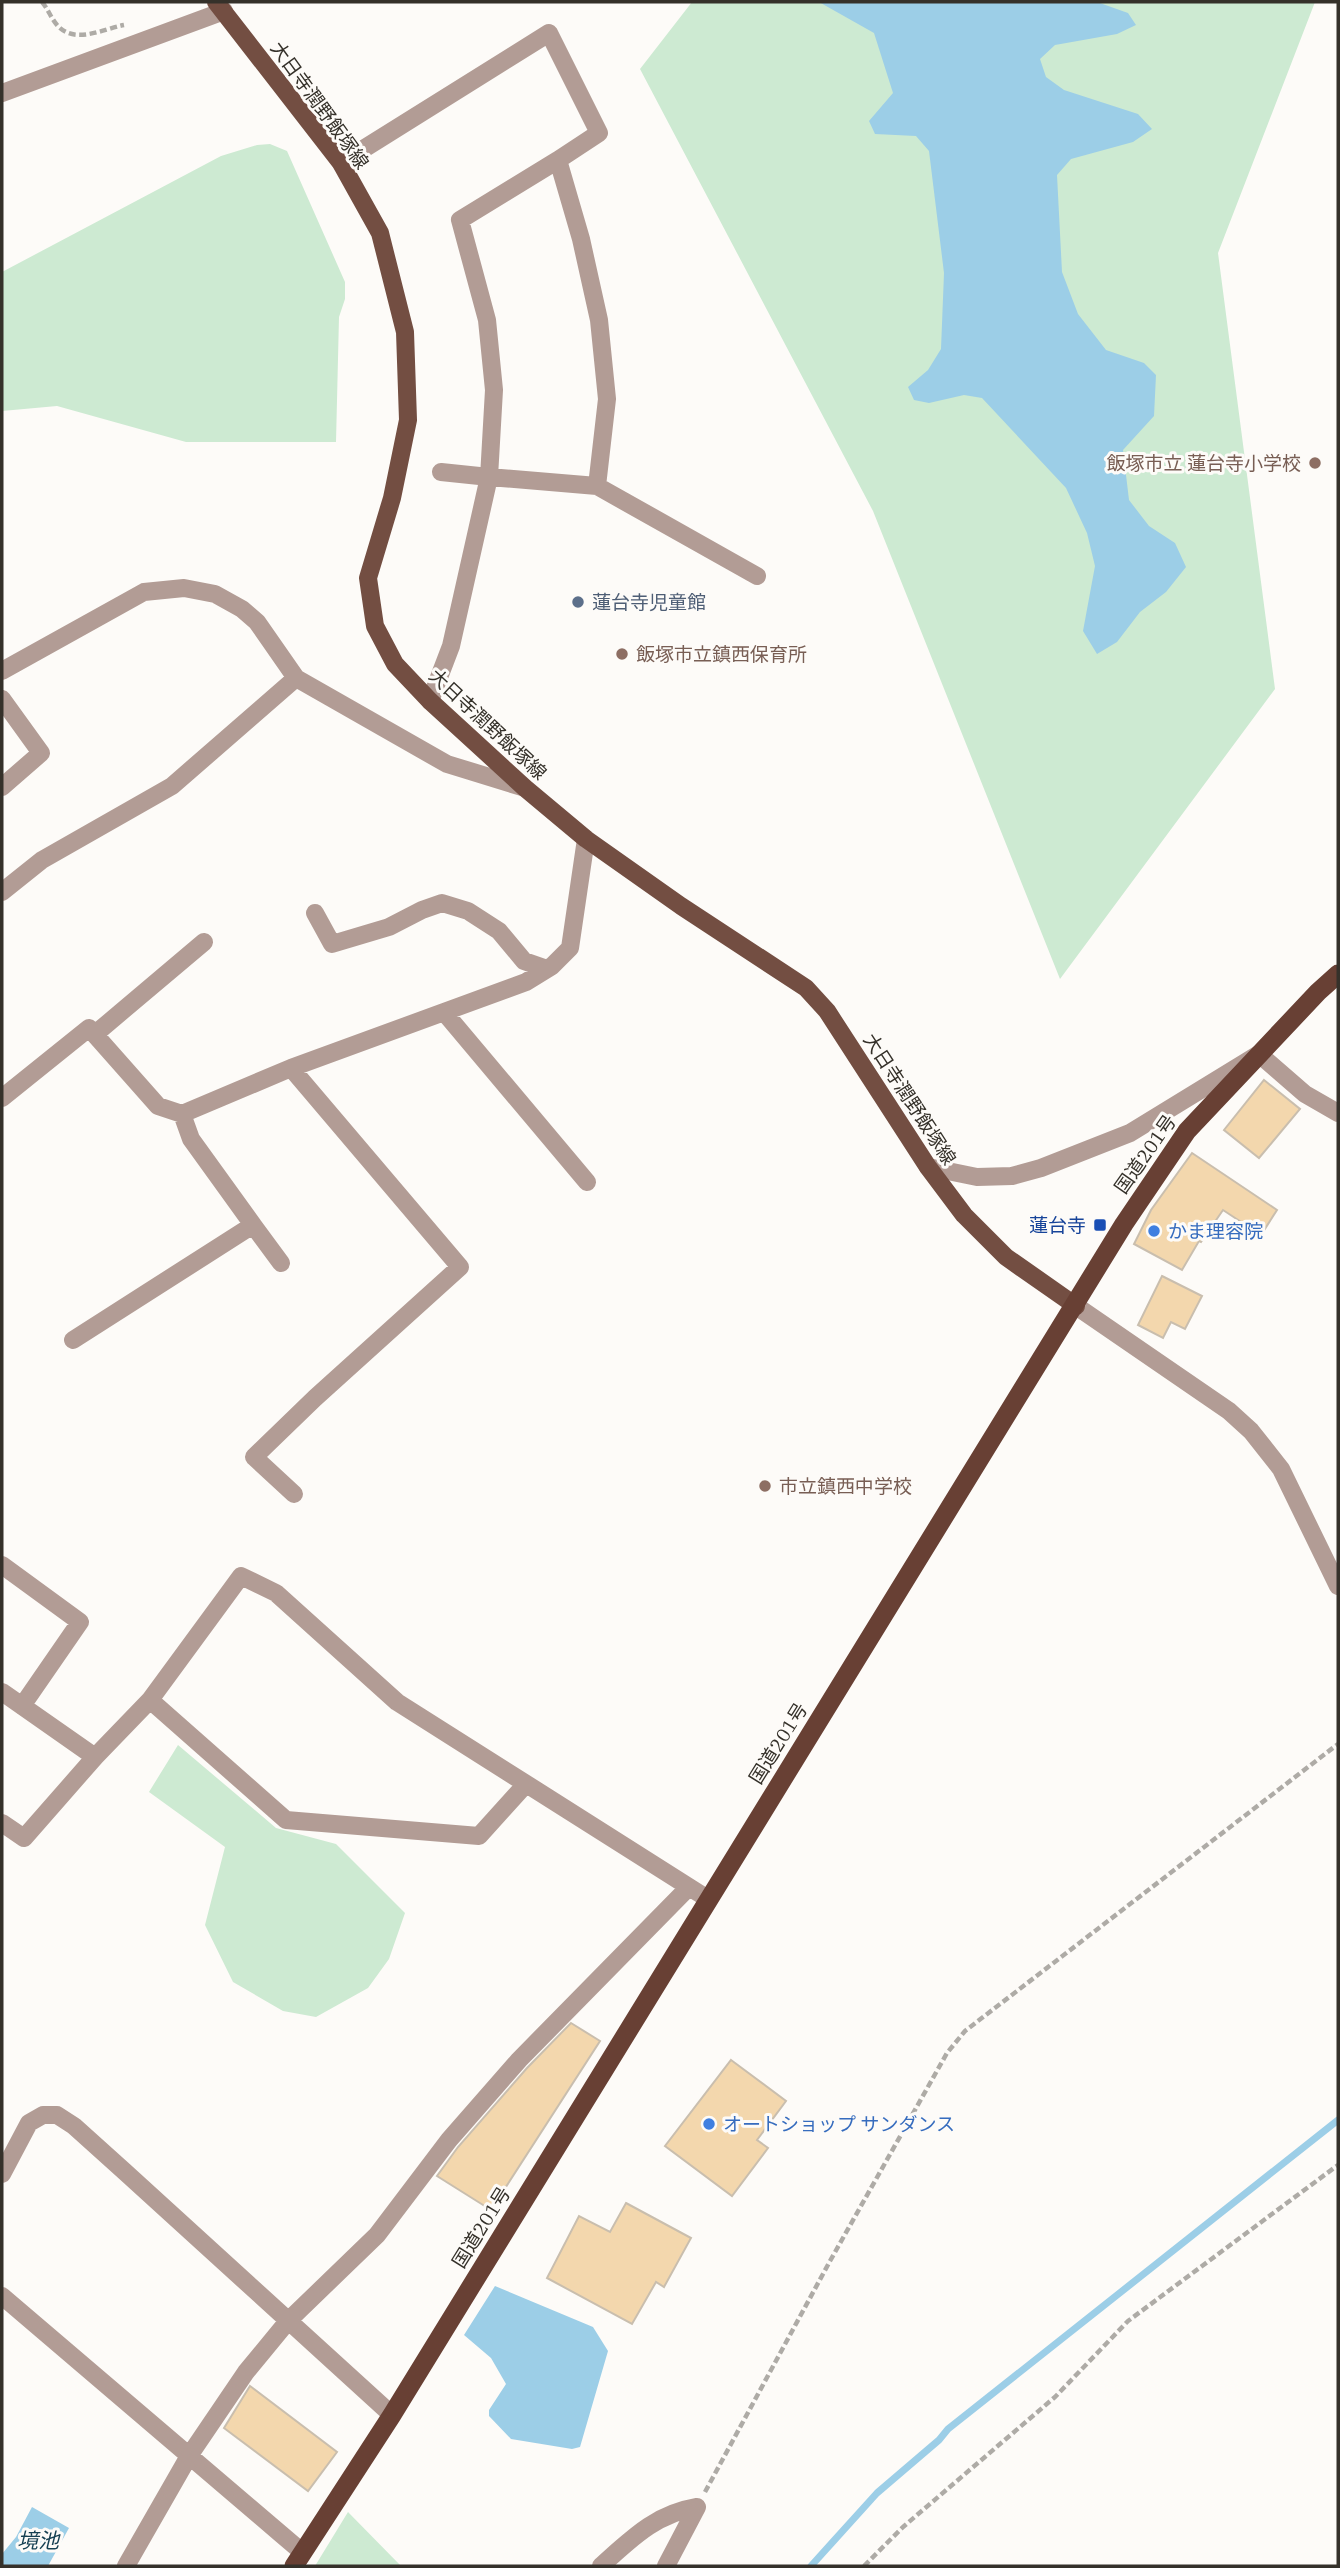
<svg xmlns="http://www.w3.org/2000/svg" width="1340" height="2568" font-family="'IBM Plex Serif','Noto Sans JP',serif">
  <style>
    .green { fill: #cdead2 }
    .water { fill: #9ccee7 }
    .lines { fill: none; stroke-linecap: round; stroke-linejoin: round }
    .stream { stroke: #9ccee7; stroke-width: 7 }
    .building { fill: #f3d7ad; stroke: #c9beae; stroke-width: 2 }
    .path { stroke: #aeaba6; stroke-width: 4.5; stroke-dasharray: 7 3.5; stroke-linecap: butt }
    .minor { stroke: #b29c95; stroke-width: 18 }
    .tertiary { stroke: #b29c95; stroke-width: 18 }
    .primary { stroke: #734e42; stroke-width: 18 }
    .trunk { stroke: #684034; stroke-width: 19 }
    .education-dot { fill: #8d6e63; stroke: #fdfbf8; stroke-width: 2.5 }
    .service-dot { fill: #5c6f8a; stroke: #fdfbf8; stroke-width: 2.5 }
    .transit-dot { fill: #1a4fb4; stroke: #fdfbf8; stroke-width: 2.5 }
    .shop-dot { fill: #3f7fe0; stroke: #fdfbf8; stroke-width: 2.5 }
    .labels { text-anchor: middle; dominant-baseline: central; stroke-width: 6; stroke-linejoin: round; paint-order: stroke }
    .street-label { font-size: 19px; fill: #35312a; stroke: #fdfbf8 }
    .education-label { font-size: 19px; fill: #785e54; stroke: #fdfbf8; text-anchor: start }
    .service-label { font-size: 19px; fill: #4e5e75; stroke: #fdfbf8; text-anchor: start }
    .transit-label { font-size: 19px; fill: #164399; stroke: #fdfbf8; text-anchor: end }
    .shop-label { font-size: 19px; fill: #366cbe; stroke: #fdfbf8; text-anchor: start }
    .water-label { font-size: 21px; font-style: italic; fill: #153f51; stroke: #fdfbf8 }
  </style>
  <rect width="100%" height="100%" fill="#fdfbf8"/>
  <path class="green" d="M692,2H1315L1218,253L1275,689L1060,979L873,511L640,69Z
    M270,144L287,151L345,282V299L339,317L336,442H186L57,406L2,411V272L221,156L257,145Z
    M178,1745L276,1828L336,1844L405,1913L389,1959L368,1988L316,2017L283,2011L233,1982L205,1925L225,1847L149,1792Z
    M348,2512L401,2566H315Z"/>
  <path class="water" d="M819,2H1097L1128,13L1136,25L1117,34L1055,45L1040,59L1046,77L1064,90L1138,114L1152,129L1133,142L1071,159L1057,175L1062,272L1078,314L1106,350L1144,363L1156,375L1154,416L1123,450L1129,500L1149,526L1175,543L1186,567L1166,592L1140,612L1117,642L1097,654L1083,631L1095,566L1087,533L1066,488L982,398L964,395L929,403L914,400L908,387L928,370L941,349L944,273L929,151L916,136L875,134L869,121L893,93L874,33Z
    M495,2286L593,2327L608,2351L580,2447L572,2449L511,2439L489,2416V2410L506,2384L491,2358L464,2335Z
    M32,2507L69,2528L48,2566H2V2554L16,2537Z"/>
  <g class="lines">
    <path class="stream" d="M811,2566L877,2493L939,2440L948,2429L1338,2120"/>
  </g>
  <path class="building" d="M1264,1080L1300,1109L1259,1158L1224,1130Z
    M1192,1153L1277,1210L1261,1235L1223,1210L1201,1242L1199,1241L1182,1270L1134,1244L1151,1210Z
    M1162,1276L1202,1296L1185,1329L1171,1322L1163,1338L1138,1325Z
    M571,2023L600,2041L491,2210L437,2176L458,2147L527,2068Z
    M731,2060L786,2101L757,2140L768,2148L732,2196L665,2146Z
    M626,2203L691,2238L664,2287L656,2282L632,2324L547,2278L579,2216L610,2232Z
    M250,2386L337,2452L308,2491L224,2428Z"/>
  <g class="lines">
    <path class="path" d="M42,2C48,9 51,18 57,25C74,45 103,29 124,25
      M705,2492L830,2261L947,2053L965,2031L1338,1744
      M864,2566L903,2527L1055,2397L1128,2321L1338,2165"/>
    <path class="minor" d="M2,93L224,11
      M341,163L549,33L599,133L558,160L581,239L599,320L607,399L597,486L489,477L451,646L430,701
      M441,472L489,477L494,390L487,320L460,220L558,160
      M597,486L757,576
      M2,671L144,592L184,588L215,594L242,609L257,622L296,678L447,764L525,788
      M2,699L41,753L2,787
      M2,892L42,860L172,786L296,678
      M315,913L332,944L389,927L422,910L442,903L468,911L499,931L524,961L547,969
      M444,1012L587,1182
      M95,1034L204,942
      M291,1068L460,1267L315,1398L254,1457L294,1494
      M2,1098L89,1028L158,1106L182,1114L291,1068L526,982L552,966L570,948L586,839
      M928,1167L977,1177L1012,1176L1041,1168L1130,1133L1259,1054L1305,1094L1338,1113
      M253,1225L281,1263
      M73,1340L253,1225L191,1139L182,1114
      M2,1565L80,1622L22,1706
      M2,1692L95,1757
      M150,1700L286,1820L479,1836L526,1784
      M2,1823L24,1838L95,1757L150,1700L241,1576L276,1593L397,1702L708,1899
      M2,2174L29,2123L43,2115H57L74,2126L124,2171L392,2415
      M2,2296L302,2552
      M126,2566L189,2456L246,2372L288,2321L377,2235L449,2140L519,2060L689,1887
      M601,2566C631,2539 655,2514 697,2507
      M666,2566L697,2507"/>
    <path class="tertiary" d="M1076,1306L1229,1411L1251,1431L1281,1469L1338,1586"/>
    <path class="primary" d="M216,2L341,163L380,233L405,332L408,420L392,498L368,578L375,626L395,664L430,701L525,788L586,839L681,906L806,988L827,1011L928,1167L964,1215L1006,1257L1076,1306"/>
    <path class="trunk" d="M294,2566L392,2415L1124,1224L1187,1131L1318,992L1338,974"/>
  </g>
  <g class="education-dot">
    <circle cx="1315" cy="463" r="7"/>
    <circle cx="622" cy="654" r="7"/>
    <circle cx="765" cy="1486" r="7"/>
  </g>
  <circle class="service-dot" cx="578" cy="602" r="7"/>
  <rect class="transit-dot" x="1093" y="1218" width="14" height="14" rx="3.5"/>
  <g class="shop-dot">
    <circle cx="1154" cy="1231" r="7"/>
    <circle cx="709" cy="2124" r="7"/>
  </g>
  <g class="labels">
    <g class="street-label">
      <text transform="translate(320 105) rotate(54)">大日寺潤野飯塚線</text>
      <text transform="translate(488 724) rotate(43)">大日寺潤野飯塚線</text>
      <text transform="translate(910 1099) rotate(57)">大日寺潤野飯塚線</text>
      <text transform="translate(1145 1154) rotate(-55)">国道201号</text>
      <text transform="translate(778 1743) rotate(-58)">国道201号</text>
      <text transform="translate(481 2227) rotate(-58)">国道201号</text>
    </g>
    <g class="education-label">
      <text x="1301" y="463" text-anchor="end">飯塚市立 蓮台寺小学校</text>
      <text x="636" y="654">飯塚市立鎮西保育所</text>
      <text x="779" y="1486">市立鎮西中学校</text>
    </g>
    <g class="service-label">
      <text x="592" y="602">蓮台寺児童館</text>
    </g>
    <g class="transit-label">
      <text x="1086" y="1225">蓮台寺</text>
    </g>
    <g class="shop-label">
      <text x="1168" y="1231">かま理容院</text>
      <text x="723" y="2124">オートショップ サンダンス</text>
    </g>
    <g class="water-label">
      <text x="38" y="2540">境池</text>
    </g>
  </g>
  <rect width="1340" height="2568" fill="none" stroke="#35312a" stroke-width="7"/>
</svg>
